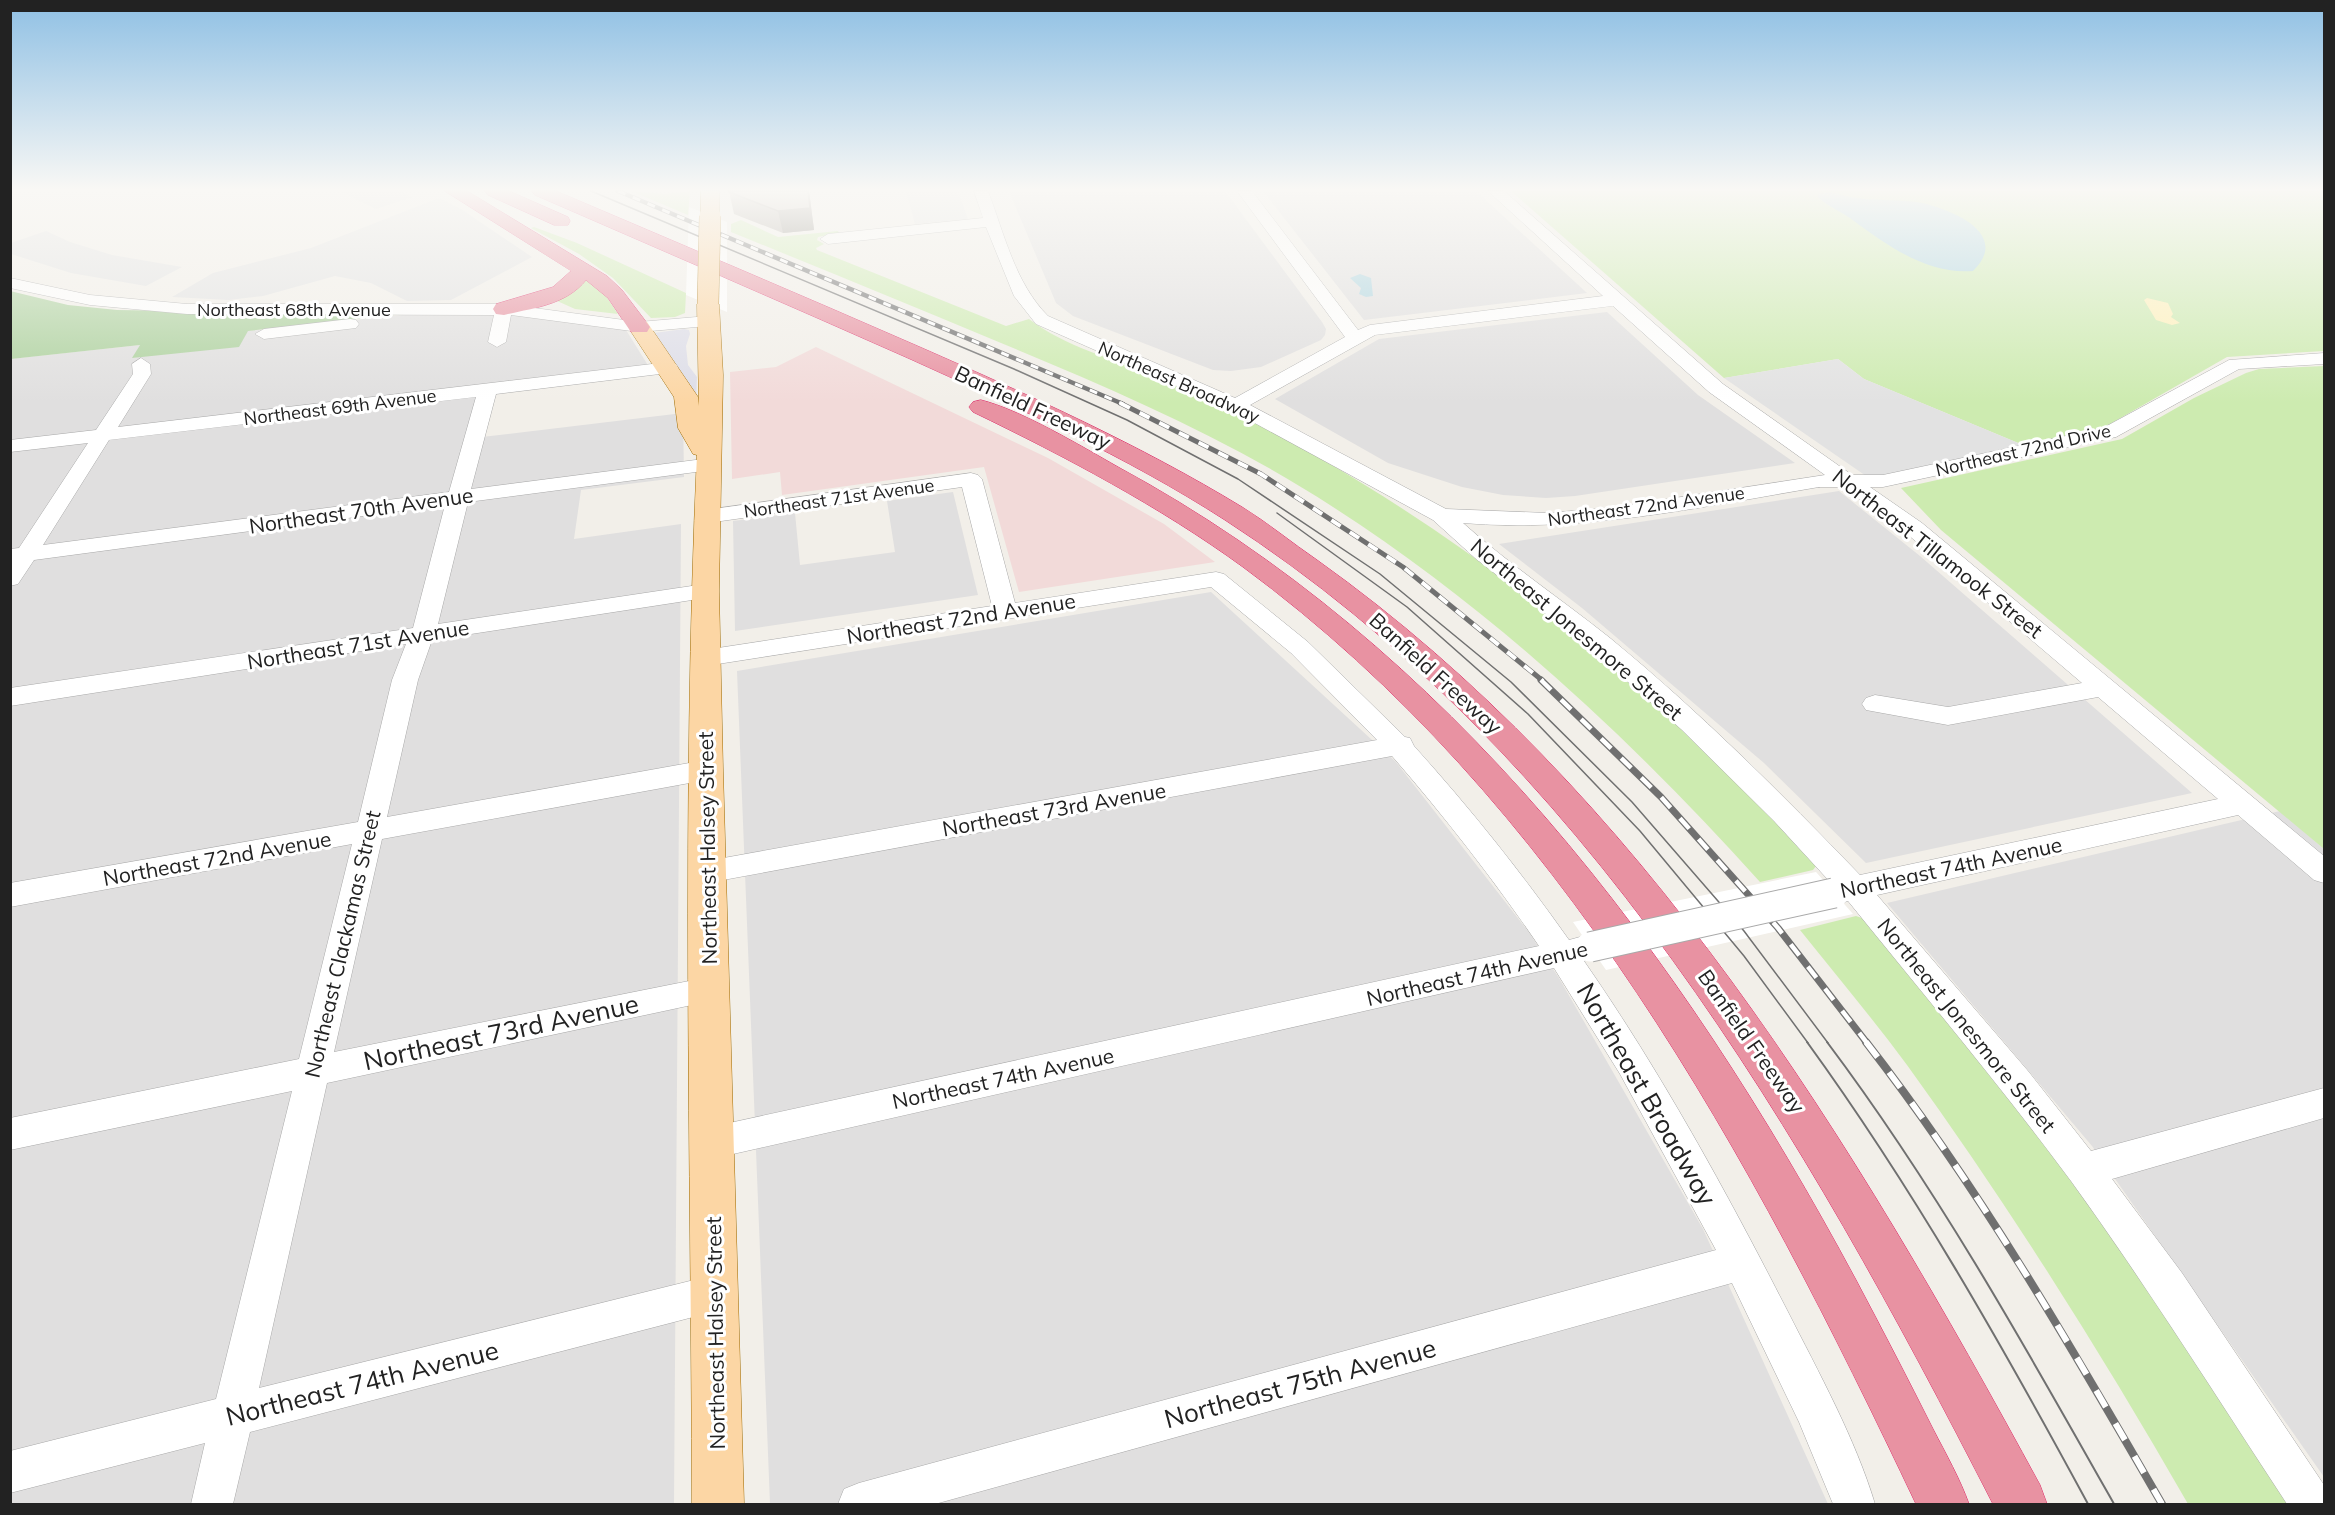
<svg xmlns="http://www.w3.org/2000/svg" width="2335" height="1515" font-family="Mulish,sans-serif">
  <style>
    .residential { fill: #e0dfdf }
    .commercial { fill: #f2dad9 }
    .grass { fill: #cdebb0 }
    .forest { fill: #add19e }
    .sand { fill: #fff1ba }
    .parking { fill: #e2e2e2 }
    .plaza { fill: #dddde8 }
    .water { fill: #aad3df }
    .pier { fill: #fff }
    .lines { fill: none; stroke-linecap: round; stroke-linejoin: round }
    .minor-casing { stroke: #a9a9a9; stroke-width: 1 }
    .major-casing { stroke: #a06b00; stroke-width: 1 }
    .highway-casing { stroke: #dc2a67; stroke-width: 1 }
    .minor { fill: #fff; fill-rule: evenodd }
    .major { fill: #fcd6a4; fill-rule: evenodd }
    .highway { fill: #e892a2; fill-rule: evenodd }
    .tram-far1 { stroke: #707070; stroke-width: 1.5 }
    .tram { stroke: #707070; stroke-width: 2 }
    .rail-far3-casing { stroke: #707070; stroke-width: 4.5 }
    .rail-far2-casing { stroke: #707070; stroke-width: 5 }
    .rail-far1-casing { stroke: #707070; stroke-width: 7 }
    .rail-casing { stroke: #707070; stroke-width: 8 }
    .rail-far3 { stroke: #fff; stroke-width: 3; stroke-dasharray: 8; stroke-linecap: butt }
    .rail-far2 { stroke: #fff; stroke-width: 4; stroke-dasharray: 11; stroke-linecap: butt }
    .rail-far1 { stroke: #fff; stroke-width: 4.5; stroke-dasharray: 14; stroke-linecap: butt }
    .rail { stroke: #fff; stroke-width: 6; stroke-dasharray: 19; stroke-linecap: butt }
    .minor-bridge-casing { stroke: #a9a9a9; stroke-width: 31; stroke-linecap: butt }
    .major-bridge-casing { stroke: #a06b00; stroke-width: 22; stroke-linecap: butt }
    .minor-bridge { stroke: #fff; stroke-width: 29 }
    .major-bridge { stroke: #fcd6a4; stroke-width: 21 }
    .wall { fill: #aba49e }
    .shaded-wall { fill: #8b8681 }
    .building { fill: #c7bfb8; stroke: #8b8681; stroke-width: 1.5 }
    .labels { text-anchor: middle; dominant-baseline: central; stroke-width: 6; stroke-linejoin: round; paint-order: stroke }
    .far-street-label { font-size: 18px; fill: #222; stroke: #fff }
    .street-label { font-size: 21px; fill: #222; stroke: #fff }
    .near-street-label { font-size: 26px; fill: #222; stroke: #fff }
  </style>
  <rect width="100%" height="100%" fill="#f2efe9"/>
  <path class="residential" d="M1009,191H1225L1322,322L1326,329L1325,335L1321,340L1261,367L1231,371L1213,370L1073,316L1056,303Z
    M1263,191H1476L1587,293L1364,320Z
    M1607,312L1698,395L1795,463L1575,496L1546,498L1503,495L1462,487L1388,463L1275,399L1379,339Z
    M402,315H524L626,330L654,375L494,394L482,437L683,413L684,477L581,490L574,539L681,524L674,1504H11L10,359L140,345L133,358L248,331Z
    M1839,491L1920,556L2192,793L1866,863L1764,763L1582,608L1499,544Z
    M953,492L978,595L735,631L733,521L795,513L800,565L895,552L887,501Z
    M1211,592L1396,762L1528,931L1559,978L1703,1229L1828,1504H770L737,671Z
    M2280,811L2324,849V1477L2092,1146L1887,903Z"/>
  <path class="commercial" d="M816,347L1048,458L1164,524L1215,562L1019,592L984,467L782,495L780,472L732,479L730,372L776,367Z"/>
  <path class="grass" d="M631,191L664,194L690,191L688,215Z
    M1511,191H2324V351L2227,357L2110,424L2092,431L2023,445L1864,379L1838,359L1724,378Z
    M741,220L778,237L838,231L839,233L818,237L817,240L824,244L816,248L817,250L1006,326L1029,319C1065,347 1115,359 1157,377C1212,401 1266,427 1318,457C1464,541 1599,646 1719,764C1753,796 1784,832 1816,866L1813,870L1760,882C1632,740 1494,611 1333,507C1226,437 1107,387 989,338C903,302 817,267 731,232V224Z
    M534,227L577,243L686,293L685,313L675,317L651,318L613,278L579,254L531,228Z
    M586,279L606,296L618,314L575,309L555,300Z
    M2324,366V849L1941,530L1901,488L2122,439L2194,398L2246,373L2259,369Z
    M1856,916L1865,919L1984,1061L2247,1424L2291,1504H2188C2102,1354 2009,1206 1907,1065C1873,1019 1836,975 1800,930Z"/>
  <path class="forest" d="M10,291L68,305L117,310L404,314L248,331L239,347L132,358L140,345L11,359Z"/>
  <path class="sand" d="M2147,298L2168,303L2173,314L2171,317L2180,323L2172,325L2156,320L2144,300Z"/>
  <path class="parking" d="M339,191H399L412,197L376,209Z
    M906,191H958L968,219L915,224Z
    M439,198L461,209L532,257L451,300L407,301L371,283L335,276L263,296L229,300L172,297L213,273L311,248Z
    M46,231L70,242L112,255L182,267L146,286L71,273L11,254V243Z
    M1838,359L1864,379L2023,445L1869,478L1724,378Z"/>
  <path class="plaza" d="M684,329L689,330L690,334L686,346L688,365L697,377L696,402L654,333Z"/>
  <path class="water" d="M1829,192C1839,194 1847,197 1857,198C1878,201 1900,199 1922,203C1953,210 2011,234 1973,271C1927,275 1885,244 1850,218C1840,211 1827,206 1818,197L1819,194Z
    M1360,274L1371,278L1373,296L1366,297L1359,294L1361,288L1350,278Z"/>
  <path class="pier" d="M689,207L727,222V312L686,295Z
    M1816,872L1853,914L1606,970L1573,922Z"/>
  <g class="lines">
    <defs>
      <path id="minor" d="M974,191H988C1004,233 1015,283 1048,316L1235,398L1345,337L1237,191H1252L1358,330L1370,325L1603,296L1488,191H1504L1723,384L1852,475H1883L2103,428L2229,360L2324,353V364L2239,369L2116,437L1883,487H1870L1922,523L2324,856V883L2314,880L2238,815L1877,895L2028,1071L2091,1151L2324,1088V1118L2112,1179L2182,1273L2324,1485V1504H2287C2216,1396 2147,1286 2071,1181C2000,1085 1923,994 1848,901L1841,903L1830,899L1826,891L1831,883L1774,821L1682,730L1592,650L1475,558L1433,520L1229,409L1036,324L1014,296L986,227L828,244L820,239L828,234L983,218ZM1613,306L1709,392L1825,475L1609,508L1547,513L1446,509L1250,405L1375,335ZM1819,487H1843L1906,533L2082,683L1948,707L1875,695L1866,698L1862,704L1866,710L1948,725L2098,697L2218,799L1860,875C1781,793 1699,711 1610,638C1561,599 1510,565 1463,523C1583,533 1701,507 1819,487Z
        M10,278L90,295L187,304H504L639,322L708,316L717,321L708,326L639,332L511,315L506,342L497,347L488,342L494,315L187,314L90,305L10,288Z
        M350,319L356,320L359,324L356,328L264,339L255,334L264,329Z
        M141,358L150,364L151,374L118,427L669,362L676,364L678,368L676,372L496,394L471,489L711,458L718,460L721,464L718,468L711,470L468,502L438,624L705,584L713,586L717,591L713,596L705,598L432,640L418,680L387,817L706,760L716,763L720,770L716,777L706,780L382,839L334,1052L709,977L720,981L725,990L720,999L327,1083L259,1388L714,1275L728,1280L733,1294L728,1308L250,1432L233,1504H191L205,1443L10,1493V1451L216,1399L292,1091L10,1150V1118L299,1059L352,844L10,907V883L358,822L392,680L406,644L10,706V688L413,628L445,505L34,560L18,584L10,586V549L19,548L88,443L10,452V440L96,430L133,374L132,364ZM476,397L449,492L43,545L109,440Z
        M971,473L978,475L982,479L1015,603L1216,572L1224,574L1308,642L1405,737L1410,738L1414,746C1470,808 1521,872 1569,940L1580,937L1591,941L1596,950L1591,959L1584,961C1661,1072 1726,1191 1787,1310C1819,1373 1855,1438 1875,1504H1833L1799,1422L1732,1283L935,1504H838L844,1489L859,1483L1716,1250L1620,1074L1554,968L711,1159L699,1155L693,1143L699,1131L711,1127L1539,946C1494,880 1445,817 1392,756L707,883L697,880L692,872L697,864L707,861L1377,740L1291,653L1211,587L705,666L696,664L693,658L696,652L705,650L992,606L962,487L707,523L699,521L696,516L699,511Z"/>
      <path id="major" d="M701,191H719V216L717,220H703L701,216Z
        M708,298L715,300L719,304L723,375L719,591L723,770L744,1504H692C691,1155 681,804 697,455L693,454L678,428L674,397L628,327L631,322H647L698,397L699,406L697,304L701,300Z"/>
      <path id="highway" d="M445,191H467L607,276L622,290L650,327L647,332H631L608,298L586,280C566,305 533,308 504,315L496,314L493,309L496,304L553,287L571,271Z
        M485,191H509L568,217L570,221L568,225H554L488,195Z
        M532,191H556C678,243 801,295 922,348C1031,396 1140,445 1242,507C1268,523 1292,543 1317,560C1644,793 1852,1139 2040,1485L2047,1504H1993C1803,1133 1585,753 1225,520C1126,456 1016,407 908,358C784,303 659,249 535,195Z
        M981,400C1021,410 1081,446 1118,467C1451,647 1680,952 1856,1280C1882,1329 1908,1379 1933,1429C1946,1454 1960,1479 1969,1504H1916C1751,1156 1561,801 1243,567C1159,506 1066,457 973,412L969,407L973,402Z"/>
    </defs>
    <use href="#minor" class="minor-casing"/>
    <use href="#major" class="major-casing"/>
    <use href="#highway" class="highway-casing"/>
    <use href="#minor" class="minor"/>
    <use href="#major" class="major"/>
    <use href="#highway" class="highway"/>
    <path class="tram-far1" d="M591,191L1014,369L1127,420L1238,479L1380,574L1511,682L1632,802L1744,931L1828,1043
      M1277,513L1407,607L1528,714L1640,831L1744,956L1808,1043"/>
    <path class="tram" d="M1807,1042C1913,1188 2002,1345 2088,1504
      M1827,1042C1936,1187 2025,1346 2114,1504"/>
    <defs>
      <path id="rail-far3" d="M618,191L1123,404"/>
      <path id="rail-far2" d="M1120,403L1261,474L1403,567L1543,681"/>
      <path id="rail-far1" d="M1541,680L1661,797L1778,928L1867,1043"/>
      <path id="rail" d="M1866,1042C1978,1186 2071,1346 2162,1504"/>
    </defs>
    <use href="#rail-far3" class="rail-far3-casing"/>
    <use href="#rail-far2" class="rail-far2-casing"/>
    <use href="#rail-far1" class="rail-far1-casing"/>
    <use href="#rail" class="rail-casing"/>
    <use href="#rail-far3" class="rail-far3"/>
    <use href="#rail-far2" class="rail-far2"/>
    <use href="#rail-far1" class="rail-far1"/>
    <use href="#rail" class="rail"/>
    <defs>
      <path id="minor-bridge" d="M1590,947L1834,893"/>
      <path id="major-bridge" d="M708,304L710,216"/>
    </defs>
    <use href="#minor-bridge" class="minor-bridge-casing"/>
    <use href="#major-bridge" class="major-bridge-casing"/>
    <use href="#minor-bridge" class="minor-bridge"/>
    <use href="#major-bridge" class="major-bridge"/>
  </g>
  <path class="wall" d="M729,191H809L814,230L783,233L734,214Z"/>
  <path class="shaded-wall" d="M808,191H809L814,230L783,233L778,211Z"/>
  <path class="building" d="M729,191H808L810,208L778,211L729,192Z"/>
  <linearGradient id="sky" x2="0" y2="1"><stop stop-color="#8fc0e4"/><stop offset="0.47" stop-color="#f9f8f5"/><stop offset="1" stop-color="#f9f8f5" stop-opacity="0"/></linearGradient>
  <rect width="2335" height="403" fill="url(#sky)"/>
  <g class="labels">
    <g class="far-street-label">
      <text x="294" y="309">Northeast 68th Avenue</text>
      <text transform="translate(1179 382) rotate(24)">Northeast Broadway</text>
      <text transform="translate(340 407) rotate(-7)">Northeast 69th Avenue</text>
      <text transform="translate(2023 450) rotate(-13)">Northeast 72nd Drive</text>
      <text transform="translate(839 498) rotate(-8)">Northeast 71st Avenue</text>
      <text transform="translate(1646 506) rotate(-8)">Northeast 72nd Avenue</text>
    </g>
    <g class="street-label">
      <text transform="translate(1033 407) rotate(25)">Banfield Freeway</text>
      <text transform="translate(361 510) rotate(-8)">Northeast 70th Avenue</text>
      <text transform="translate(1938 553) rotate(38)">Northeast Tillamook Street</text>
      <text transform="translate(961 618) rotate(-9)">Northeast 72nd Avenue</text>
      <text transform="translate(1577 629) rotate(40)">Northeast Jonesmore Street</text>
      <text transform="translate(358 644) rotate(-9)">Northeast 71st Avenue</text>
      <text transform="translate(1436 673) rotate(42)">Banfield Freeway</text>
      <text transform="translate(1054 809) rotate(-10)">Northeast 73rd Avenue</text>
      <text transform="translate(707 848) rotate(-91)">Northeast Halsey Street</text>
      <text transform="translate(217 858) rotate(-10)">Northeast 72nd Avenue</text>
      <text transform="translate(1951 867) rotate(-12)">Northeast 74th Avenue</text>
      <text transform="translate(342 944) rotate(-77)">Northeast Clackamas Street</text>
      <text transform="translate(1477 973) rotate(-13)">Northeast 74th Avenue</text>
      <text transform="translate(1967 1025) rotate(51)">Northeast Jonesmore Street</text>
      <text transform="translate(1752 1041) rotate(55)">Banfield Freeway</text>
      <text transform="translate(1003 1078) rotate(-12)">Northeast 74th Avenue</text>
      <text transform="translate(715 1333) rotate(-91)">Northeast Halsey Street</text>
    </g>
    <g class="near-street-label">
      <text transform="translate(501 1032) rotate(-12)">Northeast 73rd Avenue</text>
      <text transform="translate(1647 1094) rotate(60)">Northeast Broadway</text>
      <text transform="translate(362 1383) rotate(-14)">Northeast 74th Avenue</text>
      <text transform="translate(1300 1383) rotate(-15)">Northeast 75th Avenue</text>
    </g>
  </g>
  <rect width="2335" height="1515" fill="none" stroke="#222222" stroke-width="24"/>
</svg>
